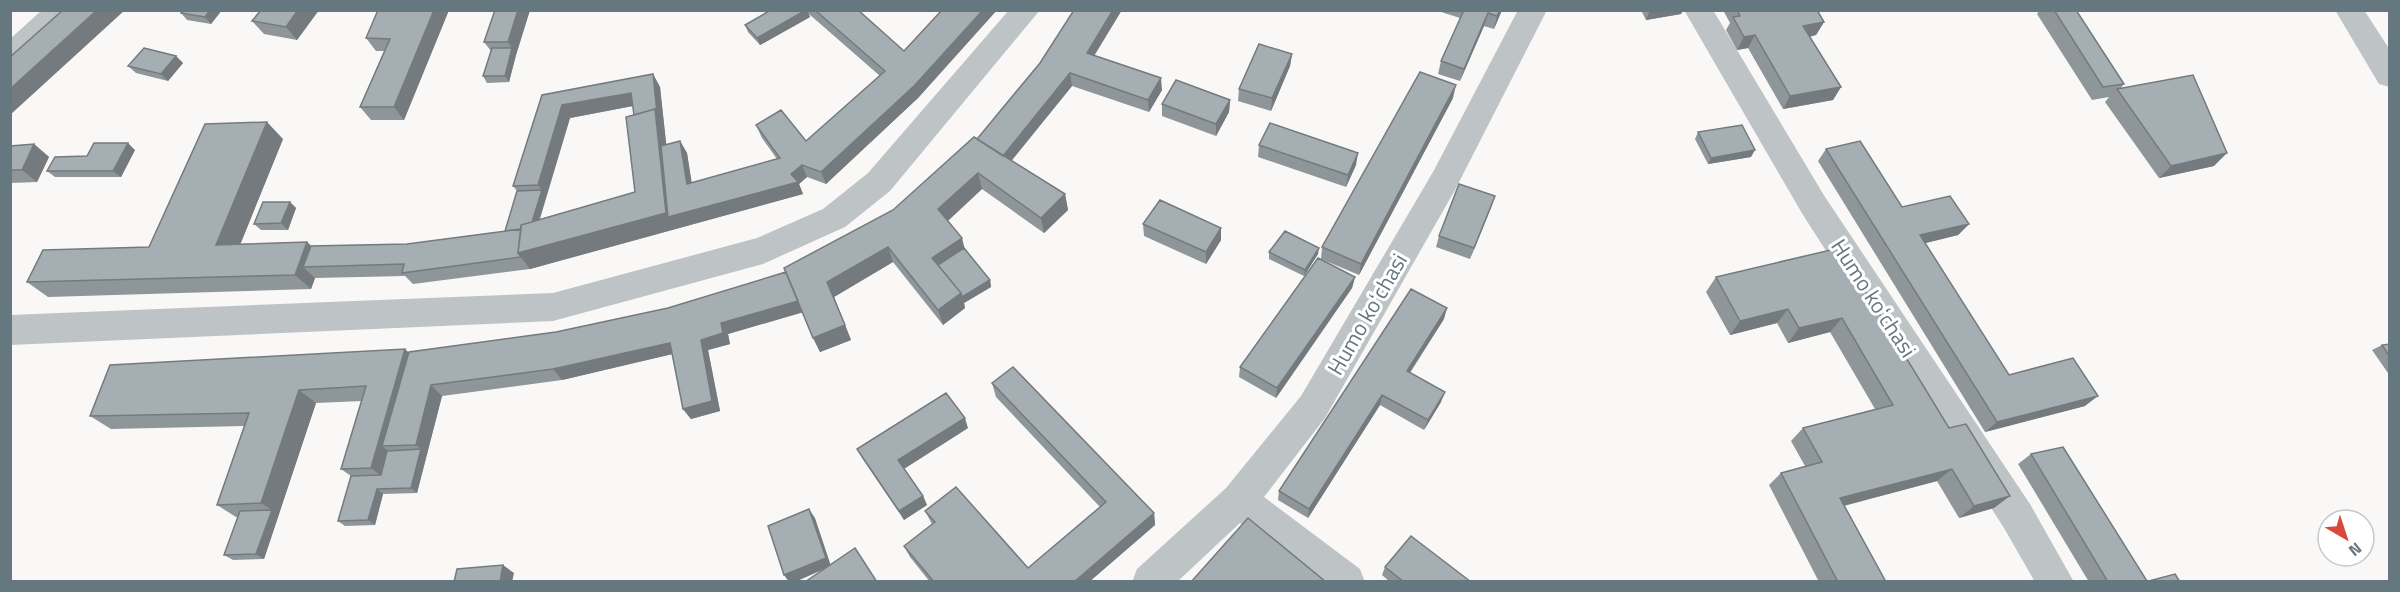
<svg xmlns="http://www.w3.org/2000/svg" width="2400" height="592" font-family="'Titillium Web',sans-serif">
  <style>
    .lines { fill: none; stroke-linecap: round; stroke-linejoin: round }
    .street { fill: #bec4c6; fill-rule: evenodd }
    .wall { fill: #8e969a; fill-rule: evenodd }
    .shaded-wall { fill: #747a7d }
    .building { fill: #a5afb3; stroke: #747a7d; stroke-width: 1.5 }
    .labels { text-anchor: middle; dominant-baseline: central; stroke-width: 6; stroke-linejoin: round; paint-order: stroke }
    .street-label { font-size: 22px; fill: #66787f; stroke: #fff }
  </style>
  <rect width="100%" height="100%" fill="#f9f8f7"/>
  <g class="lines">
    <path class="street" d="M42,10H76L72,18L42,43L20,67L10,70V39Z
      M1009,10H1040L890,191L845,227L763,264L553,321L10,345V315L553,293L757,238L823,209L868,173Z
      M1518,10H1547L1455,190L1325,418L1264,497L1360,569L1365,582H1317L1240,523L1177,582H1132L1137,569L1226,488L1301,396L1433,172Z
      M1684,10H1713L1825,197L2030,504L2074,582H2035L2004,528L1803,215Z
      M2335,10H2364L2390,50V87L2379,84Z"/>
  </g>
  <path class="wall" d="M183,10H222L211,24L187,20L181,13Z
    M261,10H319L297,40L264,34L252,21Z
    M449,10L404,120H371L360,107L384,51H376L366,38Z
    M495,10H530L516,55L509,82L487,83L483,76L491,51L484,42Z
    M771,10H858L904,51L942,10H997L918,98L826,184L807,177L799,184L803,194L530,269L413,284L405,276L315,278L311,289L48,297L27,282L149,247L283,139L240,244L307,242L311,246L407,244L505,231L517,191L513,186L542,95L653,74L660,87L666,144L680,141L687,153L691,183L777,159L762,138L756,125L806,141L880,76L809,14L810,17L760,45L748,32L745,25ZM633,106L635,192L540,219L570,118Z
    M1435,10H1502L1494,29L1484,26L1460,81L1438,74L1441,61L1460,18Z
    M1641,10H1683L1681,14L1646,20Z
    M1723,10H1817L1824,22L1816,35L1810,37L1841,87L1833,100L1783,109L1748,48L1737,50L1726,30L1730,23Z
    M2040,10H2076L2124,84L2120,89L2214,166L2159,178L2105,102L2109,97L2092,100L2037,14Z
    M1292,54L1290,66L1271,111L1238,101L1239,89Z
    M1094,55L1162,90L1149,112L1072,86L1011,161L1065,194L1068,210L1044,233L982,189L948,221L964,248L990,280L991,287L964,303L965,308L943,325L893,262L834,297L851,340L820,352L802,312L728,334L730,344L708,350L720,411L691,419L683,409L672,354L562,380L442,396L417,493L383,494L375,525L345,526L338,521L351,476L341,469L362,401L316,403L264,559L233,560L224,555L238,517H236L217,505L244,426L111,429L90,416L409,352L556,332L668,308L786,272L893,210L977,139Z
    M176,56L183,63L168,81L136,73L128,66Z
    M1453,98L1359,275L1321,259L1322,247Z
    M1230,100L1229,112L1216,136L1162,116V104Z
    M1698,132L1751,157L1708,164L1695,139Z
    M34,144L49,157L37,182L10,183V146Z
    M1259,145L1356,165L1346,187L1258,157Z
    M1826,149L1902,207L1969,224L1958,235L1925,243L2009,375L2085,406L1985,432L1818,161Z
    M135,150L121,177H55L47,171L87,156Z
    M1495,196L1470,259L1436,247L1439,236Z
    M290,202L296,208L288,230H261L254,224Z
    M1143,224L1221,228V240L1206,264L1144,236Z
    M1839,248L1994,508L1959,518L1937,481L1844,506L1886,582H1819L1769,485L1781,473L1805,466L1791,441L1803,428L1875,409L1830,332L1788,343L1777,323L1730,335L1706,292L1716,277Z
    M1269,252L1318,254L1304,276L1269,259Z
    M1355,277L1352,288L1276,398L1239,377L1240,367Z
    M1444,319L1410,373L1441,402L1424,430L1380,405L1308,518L1278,500L1279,491Z
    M2390,344V376L2372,350L2382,345Z
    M992,383L1154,513L1155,525L1089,582H930L910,557L904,546L932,524L925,511L1028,568L1100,507L996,397Z
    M968,428L904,469L923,496L927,505L904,520L862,458L857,449Z
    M2031,454L2147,581L2180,582H2089L2018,464Z
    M1385,567L1471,582H1390L1382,575Z"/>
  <path class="shaded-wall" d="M97,10H125L10,115V89Z
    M210,10H222L211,24L205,17Z
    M298,10H319L297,40L286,27Z
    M434,10H449L404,120L394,107Z
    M518,10H530L516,55L509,82L505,76L512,48L508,42Z
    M806,10H807L810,17L760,45L757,38Z
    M983,10H997L918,98L826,184L821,172Z
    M1113,10H1122L1088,66L1087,53Z
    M1500,10H1502L1494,29L1497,16Z
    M1650,10H1683L1681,14L1646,20Z
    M1488,13L1484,26L1460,81L1464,69Z
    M1824,22L1816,35L1796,39L1803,26Z
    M1755,35L1748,48L1737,50L1744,37Z
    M1292,54L1290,66L1271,111L1272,98Z
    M176,56L183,63L168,81L161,74Z
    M1070,73L1072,86L1004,170L1002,158Z
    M653,74L660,87L674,215L791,174L802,165L807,177L799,184L803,194L530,269L518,253L542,190L538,185L562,105L631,93L638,105L570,118L533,240L666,213L656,114Z
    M1161,78L1162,90L1149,112L1148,100Z
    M1456,85L1453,98L1359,275L1361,264Z
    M1841,87L1833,100L1783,109L1790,96Z
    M1230,100L1229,112L1216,136V124Z
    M267,122L283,139L234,260L216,245Z
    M680,141L687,153L694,196L687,184Z
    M128,143L135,150L121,177L113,171Z
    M34,144L49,157L37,182L22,170Z
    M1755,150L1751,157L1708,164L1711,158Z
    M1358,153L1356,165L1346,187L1348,175Z
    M2227,153L2214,166L2159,178L2171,166Z
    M978,173L982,189L943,225L938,209Z
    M1065,194L1068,210L1044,233L1041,218Z
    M1495,196L1491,208L1470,259L1474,248Z
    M290,202L296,208L288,230L281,223Z
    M1969,224L1958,235L1910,247L1920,235Z
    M1221,228V240L1206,264V252Z
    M962,238L966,254L939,272L932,258Z
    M307,242L323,257L303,267L315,278L311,289L295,275Z
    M888,247L893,262L834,297L851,340L820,352L813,338L827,282Z
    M1319,248L1318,254L1304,276L1305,270Z
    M1355,277L1352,288L1276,398L1277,388Z
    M990,280L991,287L964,303L965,308L943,325L938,310L961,293Z
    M798,301L804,312L728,334L730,344L708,350L720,411L691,419L683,409L701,340L721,323Z
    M1447,308L1444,319L1404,381L1407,371Z
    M1788,309L1777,323L1730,335L1740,321Z
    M1842,318L1830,332L1788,343L1799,328Z
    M670,343L677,353L562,380L553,369Z
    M405,349L420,363L382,446L394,456L387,480L371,468Z
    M431,385L442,396L427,454L416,445Z
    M299,390L316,403L264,559L256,554L272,510L261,503Z
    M1445,392L1441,402L1424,430L1428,420Z
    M1382,395L1380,405L1308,518L1309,509Z
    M2098,396L2085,406L1985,432L1997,422Z
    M965,418L968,428L902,470L898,460Z
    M421,449L427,454L417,493L411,488Z
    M1952,469L1937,481L1827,510L1840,498Z
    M377,489L383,494L375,525L368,520Z
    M923,496L927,505L904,520L899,511Z
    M2010,496L1994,508L1959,518L1974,506Z
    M809,509L815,518L831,566L795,582H789L784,575Z
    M1154,513L1155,525L1089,582H1074Z
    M503,565L514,573L512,582H500Z"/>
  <path class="building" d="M63,10H97L10,89V57Z
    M183,10H210L205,17L181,13Z
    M261,10H298L286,27L252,21Z
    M378,10H434L394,107H360L390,39L366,38Z
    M495,10H518L508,42H484Z
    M771,10H806L757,38L745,25Z
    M815,10H858L904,51L942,10H983L914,86L821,172L802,165L791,174L798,182L668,217L661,146L680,141L687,184L780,158L756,125L781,110L806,141L885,71Z
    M1074,10H1113L1087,53L1161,78L1148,100L1070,73L1003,156L977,139L1040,63Z
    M1464,10H1500L1497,16L1488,13L1464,69L1441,61Z
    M1737,10H1817L1824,22L1803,26L1841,87L1790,96L1755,35L1744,37L1733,17L1740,16Z
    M2054,10H2076L2124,84L2103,87Z
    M1259,44L1292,54L1272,98L1239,89Z
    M144,48L176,56L161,74L128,66Z
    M492,48H512L505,76H483Z
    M1420,72L1456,85L1361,264L1322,247Z
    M653,74L657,113L655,109L634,115L631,93L562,105L538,185L513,186L542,95Z
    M2193,75L2227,153L2171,166L2117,89Z
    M1176,80L1230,100L1216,124L1162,104Z
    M655,109L666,213L518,253L521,225L635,192L626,117Z
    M267,122L216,245L307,242L295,275L27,282L43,250L149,247L205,124Z
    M1270,123L1358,153L1348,175L1259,145Z
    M1742,125L1755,150L1711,158L1698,132Z
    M974,137L1065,194L1041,218L978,173L938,209L962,238L932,258L961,293L938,310L888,247L827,282L845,325L813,338L784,268L893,210Z
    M1860,141L1902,207L1950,196L1969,224L1920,235L2009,375L2073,358L2098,396L1997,422L1826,149Z
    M94,143H128L113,171H47L55,157L87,156Z
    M34,144L22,170H10V146Z
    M1459,184L1495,196L1474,248L1439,236Z
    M542,190L532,222L521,225V229L505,231L517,191Z
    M1160,200L1221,228L1206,252L1143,224Z
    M263,202H290L281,223L254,224Z
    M521,229L518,253L521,257L402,273L404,264L303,267L311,246L407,244Z
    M1285,231L1319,248L1305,270L1269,252Z
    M964,248L990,280L962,297L961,293L938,265Z
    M1839,248L1949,428L1966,424L2010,496L1974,506L1952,469L1840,498L1886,582H1838L1781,473L1822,462L1803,428L1893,405L1842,318L1799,328L1788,309L1740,321L1716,277Z
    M1318,258L1355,277L1277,388L1240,367Z
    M786,272L798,301L721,323L723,333L701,340L712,401L683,409L670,343L553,369L431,385L416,445L382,446L409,352L556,332L668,308Z
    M1411,289L1447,308L1407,371L1445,392L1428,420L1382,395L1309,509L1279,491Z
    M2390,344V357L2382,345Z
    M405,349L371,468L341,469L366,386L299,390L261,503L217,505L249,413L90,416L110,365Z
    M1013,367L1154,513L1074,582H934L904,546L935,522L925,511L956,487L1028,568L1106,502L992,383Z
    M946,393L965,418L898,460L923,496L899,511L857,449Z
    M2063,447L2147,581L2108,582L2031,454Z
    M421,449L411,488L377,489L368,520L338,521L351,476L381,475L387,451Z
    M809,509L826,558L784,575L768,526Z
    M272,510L256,554L224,555L240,511Z
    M1248,518L1326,582H1191Z
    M1411,536L1471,582H1404L1385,567Z
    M855,548L877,582H805Z
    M503,565L500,582H454L457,569Z
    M2175,574L2180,582H2145Z"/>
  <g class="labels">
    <g class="street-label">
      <text transform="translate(1874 298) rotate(57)">Humo koʻchasi</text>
      <text transform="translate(1367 314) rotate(-60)">Humo koʻchasi</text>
    </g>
  </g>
  <rect width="2400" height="592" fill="none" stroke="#66787f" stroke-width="24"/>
  <g transform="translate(2346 538) rotate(141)"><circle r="28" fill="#ffffff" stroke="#c2c9cc" stroke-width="1.5"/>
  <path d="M0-4.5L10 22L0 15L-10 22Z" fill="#d74938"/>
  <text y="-9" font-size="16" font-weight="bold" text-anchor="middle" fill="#66787f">N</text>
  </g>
</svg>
